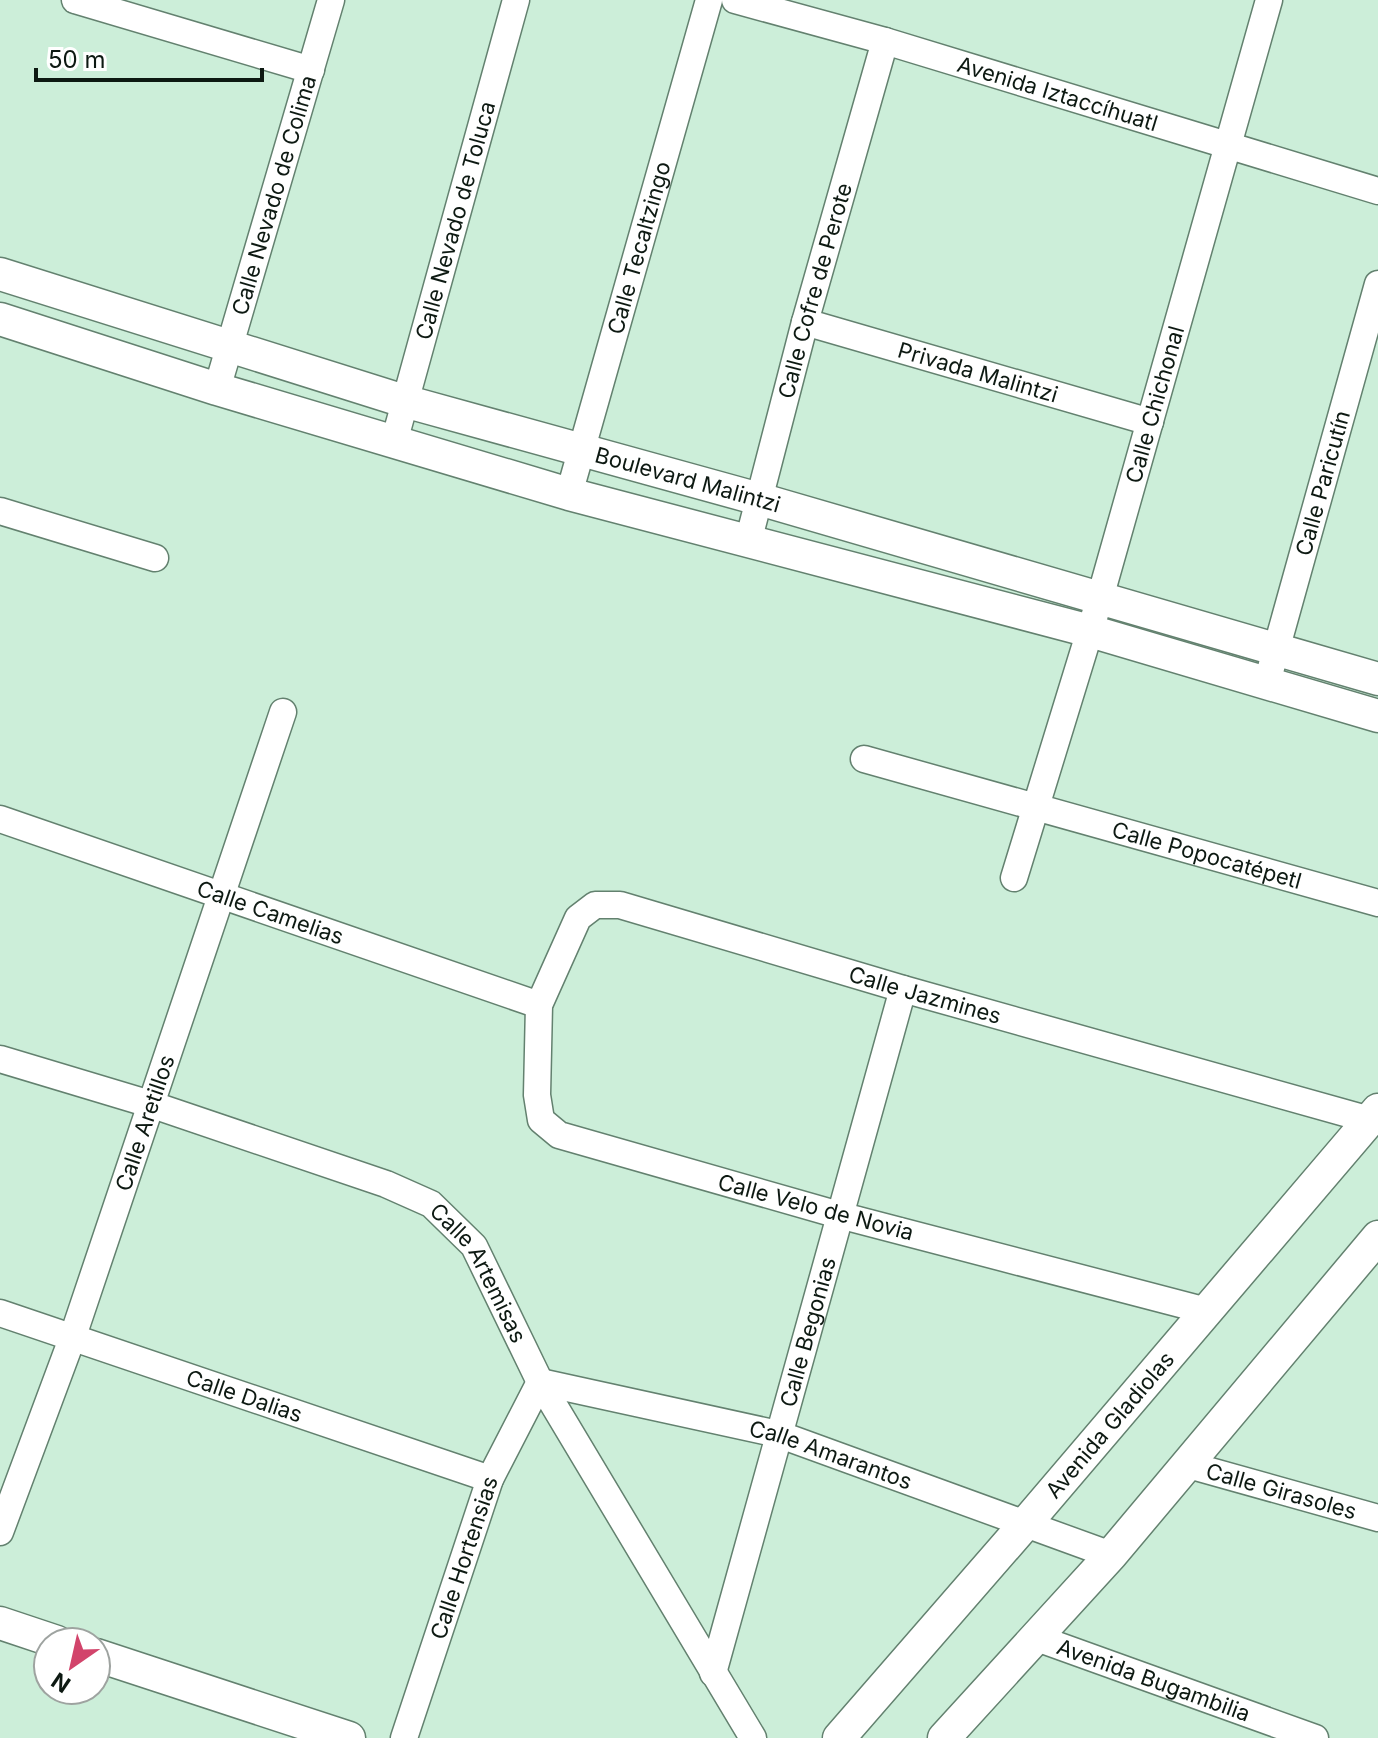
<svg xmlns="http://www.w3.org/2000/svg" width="1378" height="1738" font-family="Inter,sans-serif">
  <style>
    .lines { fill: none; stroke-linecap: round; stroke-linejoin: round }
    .minor-casing { stroke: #63816f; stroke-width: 29 }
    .tertiary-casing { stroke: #63816f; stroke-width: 35 }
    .minor { stroke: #fff; stroke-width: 26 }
    .tertiary { stroke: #fff; stroke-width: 32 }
    .labels { text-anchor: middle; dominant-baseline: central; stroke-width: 6; stroke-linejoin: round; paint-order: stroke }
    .street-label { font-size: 22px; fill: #0d1912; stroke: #fff }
  </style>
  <rect width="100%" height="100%" fill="#cceed9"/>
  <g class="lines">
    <defs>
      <g id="minor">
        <path d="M75,0L311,70"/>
        <path id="s1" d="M735,0L885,41L1378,191"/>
        <path id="s2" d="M805,322L1150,422"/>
        <path id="s3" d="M217,389L331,0"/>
        <path id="s4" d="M394,442L516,0"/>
        <path id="s5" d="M569,494L709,0"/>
        <path d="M0,511L155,558"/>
        <path id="s6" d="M748,542L805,322L885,41"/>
        <path id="s7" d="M1271,668L1378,284"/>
        <path id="s8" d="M864,759L1378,903"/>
        <path id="s9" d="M0,819L539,1005"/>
        <path id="s10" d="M1014,878L1100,598L1269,0"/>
        <path id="s11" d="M0,1059L150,1104L386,1184L431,1204L474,1246L540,1382L753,1738"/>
        <path id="s12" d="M1207,1311L839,1215L559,1135L541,1120L537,1095L539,1005L578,918L595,905H620L903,989L1370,1120"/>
        <path id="s13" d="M0,1313L490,1479"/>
        <path id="s14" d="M1185,1464L1378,1518"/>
        <path id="s15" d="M0,1532L73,1336L283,712"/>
        <path id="s16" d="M1037,1638L1315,1738"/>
        <path id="s17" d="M713,1673L903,989"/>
        <path id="s18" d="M404,1738L490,1479L540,1382L778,1434L1111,1555"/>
      </g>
      <g id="tertiary">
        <path id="s19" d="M0,274L404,401L759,499L1378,679"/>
        <path d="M0,319L217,389L569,494L1090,631L1378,716"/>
        <path d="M0,1623L57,1642"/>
        <path d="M96,1655L349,1738"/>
        <path id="s20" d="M839,1738L1026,1523L1378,1110"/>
        <path d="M944,1738L1111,1555L1378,1237"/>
      </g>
    </defs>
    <use href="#minor" class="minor-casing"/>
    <use href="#tertiary" class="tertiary-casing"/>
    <use href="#minor" class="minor"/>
    <use href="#tertiary" class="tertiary"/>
  </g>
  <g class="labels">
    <g class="street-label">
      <text stroke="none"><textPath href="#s1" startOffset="336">Avenida Iztaccíhuatl</textPath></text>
      <text stroke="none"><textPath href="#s3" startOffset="202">Calle Nevado de Colima</textPath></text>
      <text stroke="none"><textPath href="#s4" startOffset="230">Calle Nevado de Toluca</textPath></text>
      <text stroke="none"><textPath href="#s5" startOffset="256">Calle Tecaltzingo</textPath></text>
      <text stroke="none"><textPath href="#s6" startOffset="260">Calle Cofre de Perote</textPath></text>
      <text stroke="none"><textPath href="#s2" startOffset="180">Privada Malintzi</textPath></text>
      <text stroke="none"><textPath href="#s10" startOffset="494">Calle Chichonal</textPath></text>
      <text stroke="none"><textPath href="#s19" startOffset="718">Boulevard Malintzi</textPath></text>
      <text stroke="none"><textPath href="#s7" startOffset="192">Calle Paricutín</textPath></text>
      <text stroke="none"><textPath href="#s8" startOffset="356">Calle Popocatépetl</textPath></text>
      <text stroke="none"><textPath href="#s9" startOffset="286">Calle Camelias</textPath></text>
      <text stroke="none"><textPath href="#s12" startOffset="1270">Calle Jazmines</textPath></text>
      <text stroke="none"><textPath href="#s15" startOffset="434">Calle Aretillos</textPath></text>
      <text transform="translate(816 1207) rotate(15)">Calle Velo de Novia</text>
      <text stroke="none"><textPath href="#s11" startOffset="540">Calle Artemisas</textPath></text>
      <text stroke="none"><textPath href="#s17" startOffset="354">Calle Begonias</textPath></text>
      <text stroke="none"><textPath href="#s13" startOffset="258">Calle Dalias</textPath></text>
      <text stroke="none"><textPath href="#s20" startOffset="414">Avenida Gladiolas</textPath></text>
      <text stroke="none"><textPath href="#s18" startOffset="682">Calle Amarantos</textPath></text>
      <text stroke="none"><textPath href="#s14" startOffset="100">Calle Girasoles</textPath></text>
      <text stroke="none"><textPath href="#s18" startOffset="190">Calle Hortensias</textPath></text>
      <text stroke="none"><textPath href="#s16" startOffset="124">Avenida Bugambilia</textPath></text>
    </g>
  </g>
  <g transform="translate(72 1666) rotate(214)"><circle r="38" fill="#ffffff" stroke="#9ea3a0" stroke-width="2"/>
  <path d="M0-6L14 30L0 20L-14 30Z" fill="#d2446b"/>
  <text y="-12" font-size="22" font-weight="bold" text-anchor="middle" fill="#0d1912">N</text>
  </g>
  <path d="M36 68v12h226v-12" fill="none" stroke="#0d1912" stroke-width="4"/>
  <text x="48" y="68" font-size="24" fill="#0d1912" stroke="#ffffff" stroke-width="6" paint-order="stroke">50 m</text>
</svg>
